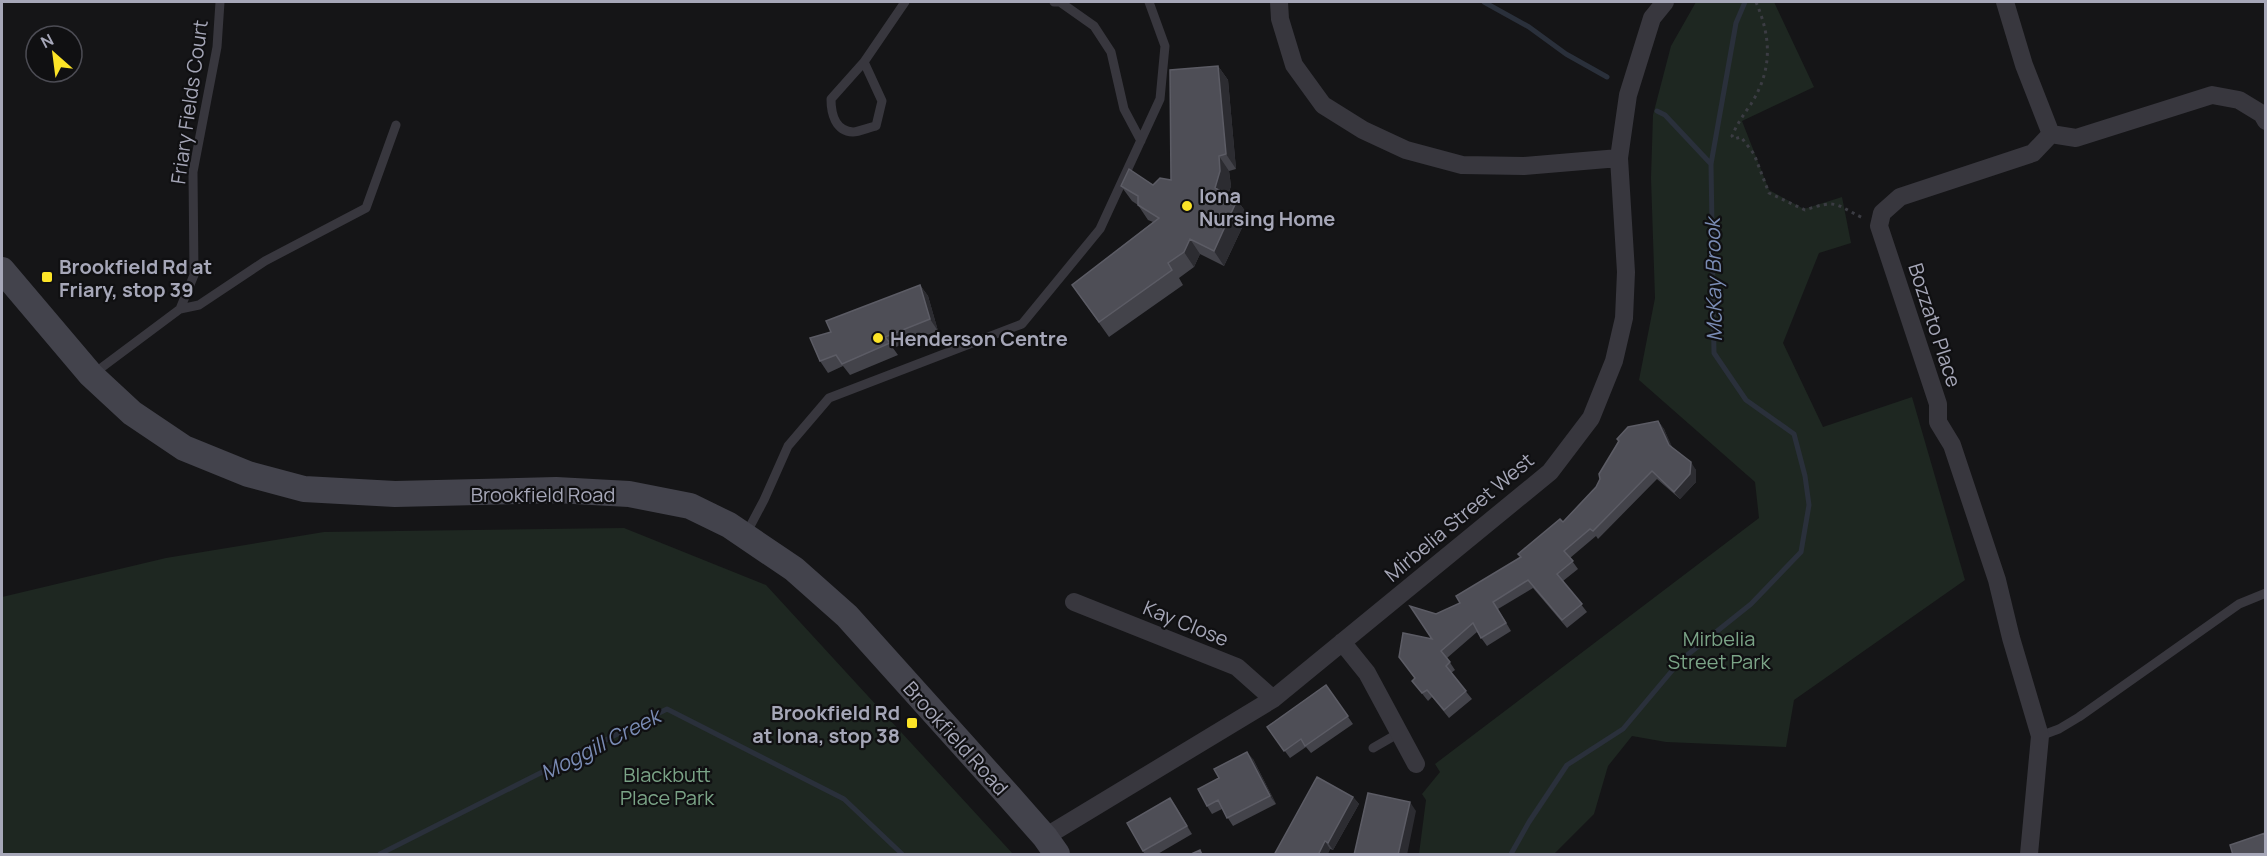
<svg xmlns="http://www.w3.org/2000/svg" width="2267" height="856" font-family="Manrope,sans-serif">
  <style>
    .green { fill: #1e2721 }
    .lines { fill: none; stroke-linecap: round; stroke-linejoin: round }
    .stream { stroke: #2a303b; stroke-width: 5 }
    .path { stroke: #3b3c43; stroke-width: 3; stroke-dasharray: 3 4.5; stroke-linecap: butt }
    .lane { stroke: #38373e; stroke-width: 9 }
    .street { stroke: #38373e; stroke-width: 18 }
    .secondary { stroke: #43434c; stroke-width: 26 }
    .wall { fill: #43434a }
    .shaded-wall { fill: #2c2c31 }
    .building { fill: #4e4e56; stroke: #5c5c65; stroke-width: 1.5 }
    .poi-dot { fill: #fce427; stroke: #101012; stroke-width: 2 }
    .labels { text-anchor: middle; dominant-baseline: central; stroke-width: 4.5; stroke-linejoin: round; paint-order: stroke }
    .street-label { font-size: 20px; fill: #a6a7b8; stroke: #101012 }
    .poi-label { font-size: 20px; font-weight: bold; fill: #a6a7b8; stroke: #101012; text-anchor: start }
    .park-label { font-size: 20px; fill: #7ba487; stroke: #101012 }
    .water-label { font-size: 21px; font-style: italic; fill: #7a8cb5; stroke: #101012 }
  </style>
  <rect width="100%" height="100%" fill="#151517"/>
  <path class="green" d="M1696,2H1774L1814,87L1742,121L1769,190L1804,209L1842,197L1851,243L1819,253L1783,343L1823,427L1912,397L1965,580L1794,700L1786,747L1666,742L1632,736L1608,766L1594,814L1554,854H1419L1426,800L1422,794L1440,772L1435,764L1759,518L1755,482L1639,380L1655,298L1651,178L1653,115L1671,46Z
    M624,528L766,585L1013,854H2V597L166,558L324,532Z"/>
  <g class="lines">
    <path class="stream" d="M1484,2L1529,27L1566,54L1607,77
      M1657,111L1665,115L1711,164
      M380,854L667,709L844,799L902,854
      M1511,854L1529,822L1567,765L1623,729L1681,660L1751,604L1801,552L1809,505L1805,476L1794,434L1746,400L1714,353L1711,164L1736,23L1745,2"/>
    <path class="path" d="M1756,2C1771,37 1773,69 1751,104C1744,114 1737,124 1732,136L1734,139L1741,137L1754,154L1769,193L1805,210C1838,199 1834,204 1863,218"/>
    <path class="lane" d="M1054,2H1060L1094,26L1111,52L1124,109L1141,141
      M864,62L882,101L876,126C870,127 859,132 853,132C835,131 831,113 831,99L864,62L905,2
      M180,309L199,305L265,261L366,208L396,125
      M93,374L180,309L194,275L193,172L217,47L220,2
      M746,534L764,500L788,446L829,398L1022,324L1100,229L1160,99L1165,46L1149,2
      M2040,736L2059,729L2079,717L2239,604L2266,593
      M1373,748L1399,733"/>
    <path class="street" d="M1279,2L1280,19L1294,65L1323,105L1363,130L1406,150L1462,165L1524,166L1619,158
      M2005,2L2024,65L2051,134
      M1074,602L1237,667L1273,699
      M1342,642L1367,673L1416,764
      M1045,837L1273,699L1550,472L1591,418L1614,361L1624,318L1626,272L1619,158L1628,95L1652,18L1665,2
      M2029,854L2040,736L2011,638L1997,580L1952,445L1938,422V404L1879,226L1882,213L1900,197L2033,153L2051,134L2076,138L2212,95L2239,100L2262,114L2266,121"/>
    <path class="secondary" d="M2,270L91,375L132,413L184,448L248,474L304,489L395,494L556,490L629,494L690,506L729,525L794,569L847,616L1008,795L1045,837L1057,854"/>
  </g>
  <path class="wall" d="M1218,66L1228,80L1236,169L1229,171L1231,186L1228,195L1237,200L1248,215L1224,266L1200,254L1194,267L1179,278L1183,285L1109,337L1072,285L1153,222L1148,220L1138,205L1132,201L1121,186L1153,185L1171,180Z
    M920,285L928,296L938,331L893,348L898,355L850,375L843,366L828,373L820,361L831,332Z
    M1658,421L1664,429L1672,448L1696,470V482L1680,499L1657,479L1598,539L1596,536L1570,558L1578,569L1563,581L1587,612L1567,628L1533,588L1498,609L1511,631L1487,646L1477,632L1447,658L1455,670L1451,673L1472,699L1449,718L1432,697L1428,701L1412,681L1415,678L1399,657L1432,639L1436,614L1460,603L1521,557L1563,522L1596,487L1618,441L1617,439Z
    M1326,685L1353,724L1311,753L1306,747L1290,758L1267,727Z
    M1253,759L1276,804L1233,826L1222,809L1212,814L1207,806Z
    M1353,797L1359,804L1333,850L1330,849L1327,855H1274Z
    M1170,798L1192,834L1156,855H1145L1143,851Z"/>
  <path class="shaded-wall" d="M1218,66L1228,80L1236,169L1226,154Z
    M1219,156L1229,171L1231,186L1225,202L1215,188Z
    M1237,200L1248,215L1224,266L1214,251Z
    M1190,239L1200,254L1194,267L1184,252Z
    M920,285L928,296L938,331L930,319Z
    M1658,421L1664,429L1675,453L1669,445Z
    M1691,462L1696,470V482L1680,499L1674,492Z
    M1247,752L1253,759L1276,804L1270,796Z
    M1353,797L1359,804L1333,850L1328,843Z
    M1170,798L1176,806L1192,834L1187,826Z
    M1410,802L1416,811L1407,855H1398Z
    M1325,841L1330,849L1327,855H1318Z"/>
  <path class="building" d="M1218,66L1226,154L1219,156L1220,171L1215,188L1237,200L1214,251L1190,239L1184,252L1168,263L1172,270L1099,322L1072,285L1159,218L1138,205V196L1121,186L1129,169L1153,185L1160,178L1171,180L1170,70Z
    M920,285L930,319L885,337L890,343L842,364L836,355L820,361L810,338L831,332L826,321Z
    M1658,421L1669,445L1691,462L1690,474L1674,492L1652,471L1593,531L1590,529L1564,551L1573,561L1557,574L1582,604L1562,620L1528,580L1493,602L1506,623L1481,638L1473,623L1441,651L1450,662L1446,666L1466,691L1444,710L1427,690L1422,693L1412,681L1415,678L1399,657L1403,633L1432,639L1410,606L1436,614L1460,603L1456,596L1521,557L1518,554L1560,519L1563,522L1596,487L1600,479L1599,474L1619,441L1617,439L1628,427Z
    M1326,685L1348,716L1305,746L1301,739L1284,751L1267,727Z
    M1247,752L1270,796L1227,818L1218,800L1207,806L1198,789L1219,778L1214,769Z
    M1317,777L1353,797L1328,843L1325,841L1318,855H1274Z
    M1368,793L1410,802L1398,855H1354Z
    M1170,798L1187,826L1143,851L1127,823Z
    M2265,833V855H2233L2230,845Z
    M1200,850L1202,855H1189Z"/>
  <g class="poi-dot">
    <circle cx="1187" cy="206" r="6"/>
    <rect x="41" y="271" width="12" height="12" rx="3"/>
    <circle cx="878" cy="338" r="6"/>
    <rect x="906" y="717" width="12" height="12" rx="3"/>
  </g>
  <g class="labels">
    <g class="street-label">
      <text transform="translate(189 102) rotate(-82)">Friary Fields Court</text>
      <text transform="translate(1935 325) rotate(72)">Bozzato Place</text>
      <text x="543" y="494">Brookfield Road</text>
      <text transform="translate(1459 517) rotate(-40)">Mirbelia Street West</text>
      <text transform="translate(1186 623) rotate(22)">Kay Close</text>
      <text transform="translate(956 738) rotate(48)">Brookfield Road</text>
    </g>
    <g class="poi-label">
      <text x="1199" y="195">Iona<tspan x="1199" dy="23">Nursing Home</tspan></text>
      <text x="59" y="266">Brookfield Rd at<tspan x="59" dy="23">Friary, stop 39</tspan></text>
      <text x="890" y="338">Henderson Centre</text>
      <text x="900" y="712" text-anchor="end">Brookfield Rd<tspan x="900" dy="23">at Iona, stop 38</tspan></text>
    </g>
    <g class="park-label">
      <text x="1719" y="638">Mirbelia<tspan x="1719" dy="23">Street Park</tspan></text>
      <text x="667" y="774">Blackbutt<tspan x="667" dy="23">Place Park</tspan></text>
    </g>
    <g class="water-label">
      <text transform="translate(1713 280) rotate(-91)">McKay Brook</text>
      <text transform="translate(600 744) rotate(-27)">Moggill Creek</text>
    </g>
  </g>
  <rect width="2267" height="856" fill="none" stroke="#a6a7b8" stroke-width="6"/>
  <g transform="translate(54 54) rotate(332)"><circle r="28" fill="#101012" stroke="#4c4c54" stroke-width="1.5"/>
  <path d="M0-4.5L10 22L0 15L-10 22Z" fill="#fce427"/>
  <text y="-9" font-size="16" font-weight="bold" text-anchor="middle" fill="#a6a7b8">N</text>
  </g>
</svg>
